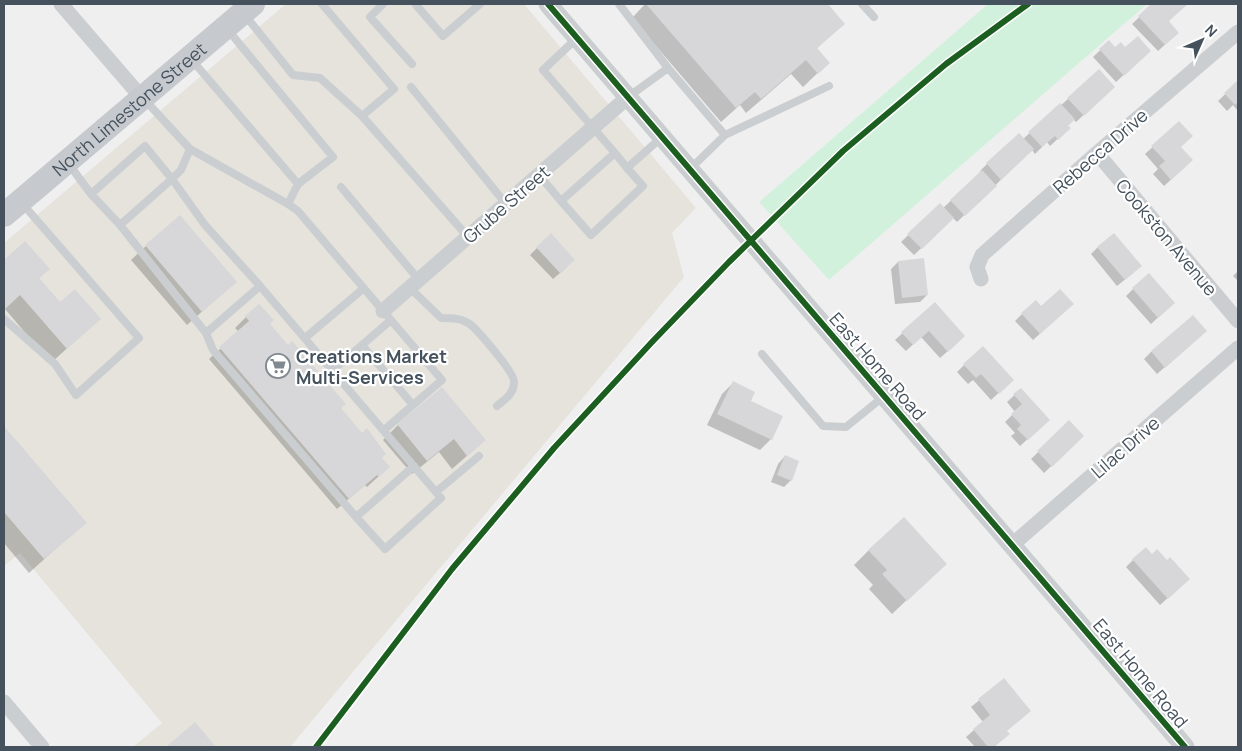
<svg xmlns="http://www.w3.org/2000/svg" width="1242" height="751" font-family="Manrope,sans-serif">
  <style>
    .commercial { fill: #e5e3dc }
    .green { fill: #d2f1dd }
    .shadow { fill: #0003 }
    .building { fill: #d7d7d9 }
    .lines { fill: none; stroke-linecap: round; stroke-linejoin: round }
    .service { stroke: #cbced0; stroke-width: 8 }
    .minor { stroke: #cbced0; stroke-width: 15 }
    .tertiary { stroke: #cbced0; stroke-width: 19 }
    .primary { stroke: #c6cace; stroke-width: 24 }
    .cycleway-casing { stroke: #fff; stroke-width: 9 }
    .cycleway { stroke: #1b5e20; stroke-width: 6 }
    .labels { text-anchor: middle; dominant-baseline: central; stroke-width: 4.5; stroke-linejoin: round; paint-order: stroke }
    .street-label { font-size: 18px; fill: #45525d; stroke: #fff }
    .poi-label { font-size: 18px; font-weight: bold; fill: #45525d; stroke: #fff; text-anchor: start }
  </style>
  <rect width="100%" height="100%" fill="#f0efef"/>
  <path class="commercial" d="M286,4H524L696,208L672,233L684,277L290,747H133L162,723L20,553L4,566V243Z"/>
  <path class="green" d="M988,4H1147L829,280L759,202Z"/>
  <path class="shadow" d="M645,4H826L843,24L816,49L828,63L803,87L791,74L746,113L740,105L721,122L632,18Z
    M1153,4H1186L1167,22L1170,40L1158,51L1132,24Z
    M1109,42L1115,49H1125L1142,58L1116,82L1093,57Z
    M1238,82V111L1233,105L1227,111L1218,101Z
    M1106,94L1076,122L1073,119L1067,126L1062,135L1050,146L1047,142L1035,154L1032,150L957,222L953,218L914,255L901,242L940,205L943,208L981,173L980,171L987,164L1019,134L1023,139L1068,99Z
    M1179,123L1180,147L1185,167L1164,186L1153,174L1158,169L1145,154Z
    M25,243L48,269L38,279L60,304L99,319L51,363L5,309L4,310V261Z
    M146,246L235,282L187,325L131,260Z
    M1098,247L1133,273L1117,286L1091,254Z
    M537,248L567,267L553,279L530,255Z
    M923,259L927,295L920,302L895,304L891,269L898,262Z
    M1238,271V281L1233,276Z
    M1133,289L1166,310L1151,324L1126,296Z
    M935,303L957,343L940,358L921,337L906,351L895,340Z
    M1041,307L1065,311L1033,340L1015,321L1022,314Z
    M246,317L268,324L389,467L367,487L365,485L337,509L209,359L239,332L235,328Z
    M1198,338L1157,374L1144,359L1151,352Z
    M964,365L1005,387L991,400L973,380L968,384L957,372Z
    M733,383L749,402L771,439L760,450L707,425L722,394Z
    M442,389L485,440L452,469L439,452L412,474L383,440L398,425Z
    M1021,389L1041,427L1020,446L1011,436L1015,433L1005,422L1015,412L1007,402Z
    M1069,422L1083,436L1044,473L1031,459Z
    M4,428L85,522L29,573L4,543Z
    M785,456L791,480L784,487L771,482L778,464Z
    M869,550L945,564L892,614L869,589L873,585L854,565Z
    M1133,560L1181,586L1160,605L1126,567Z
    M1004,680L1006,731L1008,734L994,747H975L966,737L983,722L971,707Z"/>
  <path class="building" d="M646,4H828L845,24L817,48L830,63L818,74L806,60L761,99L755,92L736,108Z
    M1151,4H1188L1169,21L1179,33L1165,45L1138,16Z
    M1138,36L1151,51L1124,76L1099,49L1109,40L1115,47L1121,42L1125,47Z
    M1099,69L1115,87L1084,116L1067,98Z
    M1238,80V102L1235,105L1224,93Z
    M1060,103L1075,119L1068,126L1071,128L1058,140L1055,136L1042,147L1028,132Z
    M1179,121L1193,136L1181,147L1193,160L1171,180L1159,166L1165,161L1151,146Z
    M1019,133L1034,149L1001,180L986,163Z
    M982,170L997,186L965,216L950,200Z
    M940,203L954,218L922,249L907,234Z
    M180,215L237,282L202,312L145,245Z
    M551,233L575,260L560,273L536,247Z
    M1114,233L1142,266L1125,280L1097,247Z
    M25,241L50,269L39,278L60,302L75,289L101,319L67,349L20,295L4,310V260Z
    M924,258L928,295L902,298L898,261Z
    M1149,273L1175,303L1158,318L1132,288Z
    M1060,289L1074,304L1040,334L1021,313L1036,300L1041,306Z
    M935,302L965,336L948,352L929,331L913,345L901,332Z
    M259,304L274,320L270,324L288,345L292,341L346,404L341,408L362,433L367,428L386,454L382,458L390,467L379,477L377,475L349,499L219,347L249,321L245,316Z
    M1193,315L1207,331L1165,368L1151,351Z
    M983,346L1014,380L999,394L981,374L976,378L963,364Z
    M733,381L755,392L751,401L783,416L772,440L717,414Z
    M442,387L486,440L467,456L454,439L427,461L397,424Z
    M1021,388L1050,420L1028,440L1017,429L1021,425L1011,414L1022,404L1013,394Z
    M1069,420L1084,436L1052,467L1037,451Z
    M4,426L87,523L44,559L4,512Z
    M785,455L799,461L792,481L777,475Z
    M904,517L947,564L907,601L882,574L887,570L868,550Z
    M1146,547L1152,554L1157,549L1167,560L1170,557L1190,579L1168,599L1132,559Z
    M1004,678L1031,711L1007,731L1010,734L994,747H988L973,729L990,715L978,699Z
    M195,722L216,747H166Z"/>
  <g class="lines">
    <path class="service" d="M322,4L394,89L362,116
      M383,4L370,17L412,64
      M418,4L416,5L443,36L480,4
      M619,4L668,68L628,97
      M862,4L874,17
      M244,14L293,75L320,78L362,116L468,237
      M577,38L543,70L615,153
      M191,59L298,184L333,157L228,30
      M668,68L725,135L690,169
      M411,87L506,204
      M144,99L190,149L288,204L298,211L442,380L384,430
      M725,135L829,86
      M68,163L91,194L120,225L206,333L213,350L356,517L385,549L441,498L260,286L205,225L172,179L145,146L91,194
      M627,168L615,153L561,201L591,235L643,186L627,168L662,137
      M539,175L561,201
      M341,187L419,280
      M288,204L298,184
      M120,225L172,179L181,170L190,149
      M410,288L441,318C452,318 462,318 471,325C479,332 515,373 514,382C514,394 505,399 497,406
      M4,319L55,364L76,395L139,338L21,202
      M206,333L260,286
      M305,338L364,288
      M362,345L413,405
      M762,354L823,426L846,427L883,397
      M333,370L391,320
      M436,492L479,456
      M356,517L414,466"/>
    <path class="minor" d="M61,4L142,98
      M1097,153L1238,321
      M981,279L977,267L982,255L1097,153L1238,32
      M383,311L628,97
      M1012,545L1238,348
      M4,702L42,747"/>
    <path class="tertiary" d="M548,4L1185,747"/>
    <path class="primary" id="s1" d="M4,215L253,4"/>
    <defs>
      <path id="cycleway" d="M548,4L1185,747
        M316,747L452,569L554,448L652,342L729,262L843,151L946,64L1028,4"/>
    </defs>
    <use href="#cycleway" class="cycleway-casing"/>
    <use href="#cycleway" class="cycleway"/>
  </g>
  <defs>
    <symbol id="supermarket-ring" viewBox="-11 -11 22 22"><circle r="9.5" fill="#fff" stroke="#818990" stroke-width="1.5"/><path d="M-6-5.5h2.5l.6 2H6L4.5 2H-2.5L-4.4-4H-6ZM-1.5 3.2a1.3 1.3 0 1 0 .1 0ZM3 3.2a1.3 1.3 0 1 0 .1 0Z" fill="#818990"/></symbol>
  </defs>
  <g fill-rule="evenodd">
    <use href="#supermarket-ring" x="264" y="352" width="28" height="28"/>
  </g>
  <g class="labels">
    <g class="street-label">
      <text stroke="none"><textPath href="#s1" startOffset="164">North Limestone Street</textPath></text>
      <text transform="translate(1100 151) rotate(-41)">Rebecca Drive</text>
      <text transform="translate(506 204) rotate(-41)">Grube Street</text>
      <text transform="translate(1167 237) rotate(50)">Cookston Avenue</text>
      <text transform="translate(878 366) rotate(49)">East Home Road</text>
      <text transform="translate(1125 447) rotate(-41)">Lilac Drive</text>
      <text transform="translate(1141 673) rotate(50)">East Home Road</text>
    </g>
    <g class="poi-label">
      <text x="296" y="356">Creations Market<tspan x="296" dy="21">Multi-Services</tspan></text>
    </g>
  </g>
  <rect width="1242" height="751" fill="none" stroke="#45525d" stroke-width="10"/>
  <g transform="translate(1202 40) rotate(45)" stroke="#ffffff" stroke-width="4" paint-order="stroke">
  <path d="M0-4L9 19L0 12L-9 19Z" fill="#45525d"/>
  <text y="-8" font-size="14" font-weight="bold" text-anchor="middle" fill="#45525d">N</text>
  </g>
</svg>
